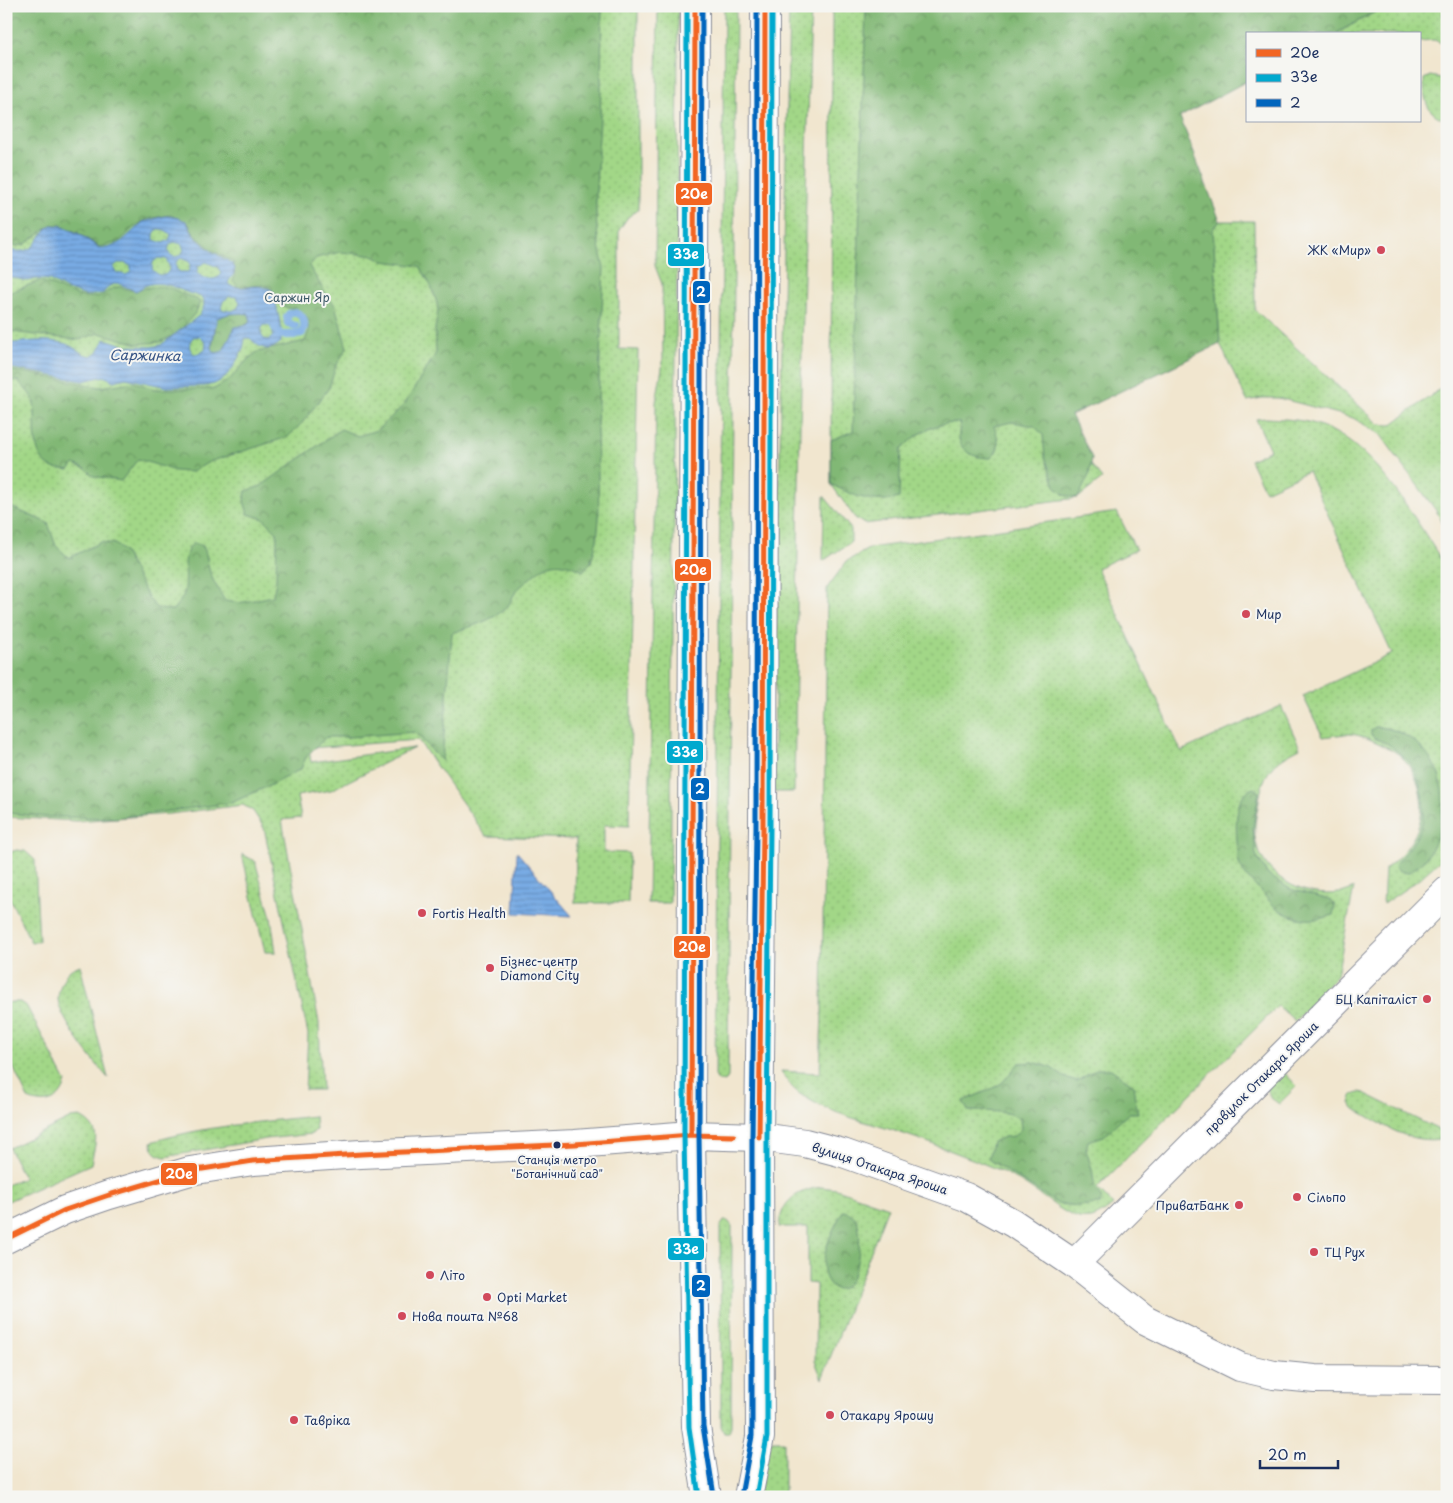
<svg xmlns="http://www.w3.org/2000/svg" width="1453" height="1503" font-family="'Playpen Sans',sans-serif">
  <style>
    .green { fill: url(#green-dots); stroke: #5e8372 }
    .forest { fill: url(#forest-crowns); stroke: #4e7469 }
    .water { fill: url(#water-rules); stroke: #4a6da1; fill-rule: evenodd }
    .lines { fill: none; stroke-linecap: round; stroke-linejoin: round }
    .stream { stroke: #78abe4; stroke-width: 8 }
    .minor-casing { stroke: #868a96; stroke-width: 30 }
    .major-casing { stroke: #868a96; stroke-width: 30 }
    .minor { stroke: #fff; stroke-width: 28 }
    .major { stroke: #fff; stroke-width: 28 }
    .bus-1-casing { stroke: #f6f6f2; stroke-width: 9 }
    .bus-2-casing { stroke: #f6f6f2; stroke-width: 9 }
    .bus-3-casing { stroke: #f6f6f2; stroke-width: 9 }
    .bus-1 { stroke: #f26522; stroke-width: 5 }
    .bus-2 { stroke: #00a9ce; stroke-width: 5 }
    .bus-3 { stroke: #0065bd; stroke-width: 5 }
    .poi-dot { fill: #d1495b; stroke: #f6f6f2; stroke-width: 2 }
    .bus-dot { fill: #1b2f5e; stroke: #f6f6f2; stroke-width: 2 }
    .labels { text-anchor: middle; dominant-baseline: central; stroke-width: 4; stroke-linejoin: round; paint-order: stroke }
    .bus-label { font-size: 11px; fill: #1b2f5e; stroke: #f6f6f2 }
    .poi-label { font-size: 12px; fill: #1b2f5e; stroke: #f6f6f2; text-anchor: start }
    .park-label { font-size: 12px; fill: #3d5968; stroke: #f6f6f2 }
    .street-label { font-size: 12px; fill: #1b2f5e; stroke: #f6f6f2 }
    .water-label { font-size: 14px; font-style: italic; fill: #375486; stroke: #f6f6f2 }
    .line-badge { stroke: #f6f6f2; stroke-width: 2 }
    .badge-label { font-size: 14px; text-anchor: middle; font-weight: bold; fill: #fff }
  </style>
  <defs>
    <pattern id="green-dots" width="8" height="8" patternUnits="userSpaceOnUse" patternTransform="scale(1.25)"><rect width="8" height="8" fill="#a2d787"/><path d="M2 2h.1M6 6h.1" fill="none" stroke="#8bb977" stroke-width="1.8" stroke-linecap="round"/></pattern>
    <pattern id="forest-crowns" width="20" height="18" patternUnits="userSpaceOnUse" patternTransform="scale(1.25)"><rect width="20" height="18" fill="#81b874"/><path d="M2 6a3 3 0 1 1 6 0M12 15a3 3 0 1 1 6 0" fill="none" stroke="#699662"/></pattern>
    <pattern id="water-rules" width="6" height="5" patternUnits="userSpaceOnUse" patternTransform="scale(1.25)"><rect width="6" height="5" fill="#78abe4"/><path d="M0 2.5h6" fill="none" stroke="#628cbc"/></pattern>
  </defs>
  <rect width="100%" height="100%" fill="#f6f6f2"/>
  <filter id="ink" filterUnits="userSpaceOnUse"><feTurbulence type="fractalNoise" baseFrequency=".02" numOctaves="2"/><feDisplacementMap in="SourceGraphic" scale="10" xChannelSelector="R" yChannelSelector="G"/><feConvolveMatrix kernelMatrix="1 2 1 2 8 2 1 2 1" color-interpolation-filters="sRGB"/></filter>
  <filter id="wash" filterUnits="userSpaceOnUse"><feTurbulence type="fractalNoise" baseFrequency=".0096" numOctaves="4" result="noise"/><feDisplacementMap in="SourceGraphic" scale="20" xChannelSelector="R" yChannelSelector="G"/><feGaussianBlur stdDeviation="1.12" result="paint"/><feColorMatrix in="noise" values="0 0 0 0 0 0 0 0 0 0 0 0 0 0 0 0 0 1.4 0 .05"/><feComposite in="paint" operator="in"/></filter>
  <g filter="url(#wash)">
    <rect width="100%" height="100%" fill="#f1e6cf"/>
    <path class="green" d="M6,6H638V210L628,217L619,230V349L638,350L629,826L604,825V852L629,853L628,903H575L576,839L486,836L418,740L309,748L311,762L414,748L331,790L297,796L301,818L282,820L319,1023L322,1090H305L308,1034L264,828L253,811L243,805L169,814L76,821L6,817Z
      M658,6H678L677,259L670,903H648L656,402L663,362L662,284L655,266Z
      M724,6H736L728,1077L725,1082L718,1081L715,1076Z
      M789,6H811L800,428L794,792H773Z
      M832,6H876L1044,403L1102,479L1078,498L864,524L855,518L831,484Z
      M1386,6H1447V16L1441,14L1447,20V45L1434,40L1419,41V34H1335Z
      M1430,76L1447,79V120C1425,114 1424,99 1424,79Z
      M1220,221H1254L1255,310L1379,424L1391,425L1447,384V532L1437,512L1380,434L1353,418L1298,403L1278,398H1262L1247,401L1220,344L1213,229Z
      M1266,418C1282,419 1297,419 1312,423C1371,439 1410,511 1441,559L1447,571V854L1417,881L1383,904L1385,869C1415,845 1431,817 1416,779C1410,762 1399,752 1382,745C1372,740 1361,735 1350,734C1341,734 1331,736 1323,737L1303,696L1392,654L1308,471L1265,491L1250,460L1270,450L1256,419Z
      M824,496L851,529V542L823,561Z
      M1117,512L1136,550L1097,568L1181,751L1281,706L1300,748C1290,753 1277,760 1270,770C1262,781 1260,794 1258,807C1256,816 1254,828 1255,837C1260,875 1303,899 1339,893C1344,893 1349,890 1354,888L1337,975L1295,1021L1278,1006L1097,1188L1113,1205C1103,1213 1093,1221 1079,1218C1065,1214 1055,1205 1043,1197C1030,1188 1016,1178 1001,1171C966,1156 931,1143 895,1131C864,1121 831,1114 803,1096C793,1090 786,1081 781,1071L820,1073L822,1009L827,588L847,561L870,548Z
      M17,850L25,851L35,860L39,941L31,942L6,891V853Z
      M242,854L255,861L271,917L276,952H265Z
      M80,965L108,1078C95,1063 59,1019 58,999C58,991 63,976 69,971C72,968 76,967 80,965Z
      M11,1002H20L27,1007L66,1082C61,1101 46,1107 28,1099L6,1052V1004Z
      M1278,1066L1297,1086L1279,1104L1271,1098L1266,1089Z
      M1359,1092L1364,1093L1447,1134V1138C1409,1146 1385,1125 1353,1108L1350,1103L1353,1094Z
      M315,1116L316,1130L312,1134L266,1139L165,1157C155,1155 154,1151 151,1142C204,1126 260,1122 315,1116Z
      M80,1117C103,1129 95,1142 91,1164L6,1202V1185L24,1178L9,1148L71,1118Z
      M821,1187L837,1189L888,1207L822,1379L815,1361L816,1284L808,1283V1227H779C781,1200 797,1191 821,1187Z
      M724,1221H728L732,1226L731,1426L729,1433H724L721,1426L720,1227Z
      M769,1441H784V1497H758Z"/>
    <path class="forest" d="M6,6H602C601,43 602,81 600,118C598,167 590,219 604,267L597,426L599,519L597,540L591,562L583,571C557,559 549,561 528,580C524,584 518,588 515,593C512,597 511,603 507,607C493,621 471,626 452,633L442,761L415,732L349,737H326L306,757L301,769L271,785L231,803L116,818L46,817L6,813V505L48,523L56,546L69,558L101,542L115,544L124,552L149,599L157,609L173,610C176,605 183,599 184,593C189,577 179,553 194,543L203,546C207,554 207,560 209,569C212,580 219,591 225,601L239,603L273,596L276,581L277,532L264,519L248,514L244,501L246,491L261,486L341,429L358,436L377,430L404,405L436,353L435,329L438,309L436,300L431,286L420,266L383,261L375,256L341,252L316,258L309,266L328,297L335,305L347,348L336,366L329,388L302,423L288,437L209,462L192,472L175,471L138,459L121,481L93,476L86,469L74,464L69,470C64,469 57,469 53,468C28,457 38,423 34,403C32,394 23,387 18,381L6,380V370L24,372L100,387L134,382L155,389H214L229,380L248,359L257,352L305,341L309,330L306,316L279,304C270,279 262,285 239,288L233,281L235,275L233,262L212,250L195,235L188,223L170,215L147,219L133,228L119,242L100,247L78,233L62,225H51L24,245L6,247Z
      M866,6H1386L1335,34H1247V81L1180,117L1220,221L1213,229L1220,344L1071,415L1092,458L1089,475L1078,498L1064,495L1055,486L1045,457L1043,435L1034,426L1012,422L994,426C998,438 1002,448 991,458C968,458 953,447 961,423C935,423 918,431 901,450L899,498C874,505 853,496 831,484V440L853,431Z
      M39,281C57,284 70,297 89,297C107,298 105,289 117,287C123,286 126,290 131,290C155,288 159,281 183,294C190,297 194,297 200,302L196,312L178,333L160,342L138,344L99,333L79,340L19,333L6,329V294Z
      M242,313L249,314L251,321C246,326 240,324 236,328C230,333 227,344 223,351L220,353L212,352L213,341L217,318L228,314Z
      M1375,727C1405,727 1428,749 1439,775C1441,779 1441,785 1442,790C1445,821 1437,858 1407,873L1397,870L1395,865C1418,839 1430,822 1420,786C1417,776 1414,765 1406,759C1400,754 1394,748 1388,744C1382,741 1376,740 1371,735V730Z
      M1254,788L1259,792L1253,827L1256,855L1268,875L1290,889L1330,900L1335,905L1333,915C1316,922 1294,921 1278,909C1272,905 1267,898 1262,893C1254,885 1245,876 1240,866C1238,862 1238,855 1238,851C1236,834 1232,793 1254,788Z
      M1033,1062L1050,1067L1064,1077L1077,1081L1097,1069H1111L1135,1086L1134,1093L1138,1113H1129L1104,1136L1088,1141L1086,1150L1092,1169L1095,1189L1102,1199L1099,1204L1078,1206L1058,1204L988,1159L992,1142L1004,1137L1014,1136L1021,1129L1020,1119C1007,1109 983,1112 968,1111L963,1101L989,1090L1002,1083L1019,1063Z
      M843,1211C848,1212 853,1214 856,1219C864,1233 858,1277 845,1287C843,1288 840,1289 837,1290C809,1275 832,1230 843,1211Z"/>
    <path class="water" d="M166,216L178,218L186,221L194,236L211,251L231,263L235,268L233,275L228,282L229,285C243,292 257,281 273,291L281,327V342C268,353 261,349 250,338H245L243,349L232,369L222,380L214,384L205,386L167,387L126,378L114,381L104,376L83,381L6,367V344C26,342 47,338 66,344C75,347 81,355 91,356L98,352L105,339L127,346L151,347L161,345L200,315L204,306V300C199,294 193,295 186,292C175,287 160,280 147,285C143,286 140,289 136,291L117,283L109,286L103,293L91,295H84L66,289L50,280L36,279L27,281L6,276V250C39,255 30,244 51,225L61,226L79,234L99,248H108L120,243L143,222ZM157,229C163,229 167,230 171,235L169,240L163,243L154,240V234ZM174,242L182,244L184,250L181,255L175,257L170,255L168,250L170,244ZM158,258L166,259C169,265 172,270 165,275H158L152,269L153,262ZM181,258L190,262V268L188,272H180L176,269V262ZM206,262L218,267L221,273L219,277C212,281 203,279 197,273L198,266ZM118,263H125L131,266V272L126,275L117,273L114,270V266ZM230,296L237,297L240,302L238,308L232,311L224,310L221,308L223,301ZM242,313L249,314L251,321L247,325L235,327L223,351L217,353L213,352L211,348L217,318L228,314ZM264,325C271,324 274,330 273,336L269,340L264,339C260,335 260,329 264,325ZM199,336L206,343L205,350L199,354H194C188,349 188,343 193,337Z
      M517,852L572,916L514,913Z"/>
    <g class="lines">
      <path class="stream" d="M275,328L281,335H295L302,333C306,324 305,316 295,312L289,314L287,317L288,323L295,326"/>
    </g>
  </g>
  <g filter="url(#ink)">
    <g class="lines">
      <defs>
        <path id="minor" d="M6,1239L65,1210L109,1195L190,1171L253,1161L361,1154L575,1144L691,1135L759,1137L805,1143L843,1153L966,1197L1013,1223L1074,1264L1145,1320L1240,1367L1274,1375L1315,1379L1447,1380
          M1074,1264L1447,891"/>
        <path id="major" d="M695,6L691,1135L696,1427L707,1497
          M748,1497L760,1437L759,1137L763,828L765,6"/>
      </defs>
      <use href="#minor" class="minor-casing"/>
      <use href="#major" class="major-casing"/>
      <use href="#minor" class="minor"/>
      <use href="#major" class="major"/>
      <defs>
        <path id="bus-1" d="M691,1135L695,6
          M759,1137L763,828L765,6
          M6,1239L65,1210L109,1195L190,1171L253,1161L361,1154L575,1144L691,1135L734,1136"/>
        <path id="bus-2" d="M687,6L684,1135L689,1427L699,1497
          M756,1497L767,1437V1137L770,828L772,6"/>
        <path id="bus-3" d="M702,6L699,1135L703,1426L714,1496
          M741,1496L752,1436V1137L756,828L757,6"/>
      </defs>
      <use href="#bus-1" class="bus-1-casing"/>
      <use href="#bus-2" class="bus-2-casing"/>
      <use href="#bus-3" class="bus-3-casing"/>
      <use href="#bus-1" class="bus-1"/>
      <use href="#bus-2" class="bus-2"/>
      <use href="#bus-3" class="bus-3"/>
    </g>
  </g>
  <g class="poi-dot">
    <circle cx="1381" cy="250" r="5"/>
    <circle cx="1246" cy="614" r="5"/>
    <circle cx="422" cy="913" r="5"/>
    <circle cx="490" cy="968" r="5"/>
    <circle cx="1427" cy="999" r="5"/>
    <circle cx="1297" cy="1197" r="5"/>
    <circle cx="1239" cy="1205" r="5"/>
    <circle cx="1314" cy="1252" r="5"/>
    <circle cx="430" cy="1275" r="5"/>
    <circle cx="487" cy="1297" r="5"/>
    <circle cx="402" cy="1316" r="5"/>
    <circle cx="830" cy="1415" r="5"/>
    <circle cx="294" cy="1420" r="5"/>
  </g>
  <circle class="bus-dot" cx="557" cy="1145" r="4.5"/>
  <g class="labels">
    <g class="bus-label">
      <text x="557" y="1159">Станція метро<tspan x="557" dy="14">"Ботанічний сад"</tspan></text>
    </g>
    <g class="poi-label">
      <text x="1371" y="250" text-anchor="end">ЖК «Мир»</text>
      <text x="1256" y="614">Мир</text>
      <text x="432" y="913">Fortis Health</text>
      <text x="500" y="961">Бізнес-центр<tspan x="500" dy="14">Diamond City</tspan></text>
      <text x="1417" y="999" text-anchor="end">БЦ Капіталіст</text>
      <text x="1307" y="1197">Сільпо</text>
      <text x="1229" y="1205" text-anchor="end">ПриватБанк</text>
      <text x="1324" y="1252">ТЦ Рух</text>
      <text x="440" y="1275">Літо</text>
      <text x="497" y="1297">Opti Market</text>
      <text x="412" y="1316">Нова пошта №68</text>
      <text x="840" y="1415">Отакару Ярошу</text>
      <text x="304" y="1420">Тавріка</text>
    </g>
    <g class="park-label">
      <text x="297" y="297">Саржин Яр</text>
    </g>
    <g class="street-label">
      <text transform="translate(1261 1078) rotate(-45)">провулок Отакара Яроша</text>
      <text transform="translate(880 1168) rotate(18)">вулиця Отакара Яроша</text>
    </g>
    <g class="water-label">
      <text transform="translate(145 355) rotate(1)">Саржинка</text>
    </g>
  </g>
  <g class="line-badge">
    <rect x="675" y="182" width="38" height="24" rx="5" fill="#f26522"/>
    <rect x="667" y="243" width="38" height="24" rx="5" fill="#00a9ce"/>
    <rect x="692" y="280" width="19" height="24" rx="5" fill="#0065bd"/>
    <rect x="674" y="558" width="38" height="24" rx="5" fill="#f26522"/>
    <rect x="666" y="740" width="38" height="24" rx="5" fill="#00a9ce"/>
    <rect x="690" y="777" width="20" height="24" rx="5" fill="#0065bd"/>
    <rect x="673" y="935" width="38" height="24" rx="5" fill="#f26522"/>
    <rect x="160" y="1162" width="38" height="24" rx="5" fill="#f26522"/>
    <rect x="667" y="1237" width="38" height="24" rx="5" fill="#00a9ce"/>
    <rect x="691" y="1274" width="20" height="24" rx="5" fill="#0065bd"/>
  </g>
  <g class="badge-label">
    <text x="694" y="199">20е</text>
    <text x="686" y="259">33е</text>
    <text x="701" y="297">2</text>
    <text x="693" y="575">20е</text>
    <text x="685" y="757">33е</text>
    <text x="700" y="794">2</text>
    <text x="692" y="952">20е</text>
    <text x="179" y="1179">20е</text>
    <text x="686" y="1254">33е</text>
    <text x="701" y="1291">2</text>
  </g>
  <rect width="1453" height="1503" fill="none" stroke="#f6f6f2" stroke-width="25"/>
  <rect x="1246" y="32" width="175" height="90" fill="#f6f6f2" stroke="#9ea6b7"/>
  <rect x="1256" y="49" width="25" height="8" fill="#f26522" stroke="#9ea6b7"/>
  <text x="1290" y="58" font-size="15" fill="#1b2f5e">20е</text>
  <rect x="1256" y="74" width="25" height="8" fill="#00a9ce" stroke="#9ea6b7"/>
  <text x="1290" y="82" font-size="15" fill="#1b2f5e">33е</text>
  <rect x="1256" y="99" width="25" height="8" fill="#0065bd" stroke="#9ea6b7"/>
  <text x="1290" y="108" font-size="15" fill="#1b2f5e">2</text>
  <path d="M1260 1460v8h78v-8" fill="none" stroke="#1b2f5e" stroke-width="2.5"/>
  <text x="1268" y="1460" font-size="15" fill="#1b2f5e" stroke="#f6f6f2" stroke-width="4" paint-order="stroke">20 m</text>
</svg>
